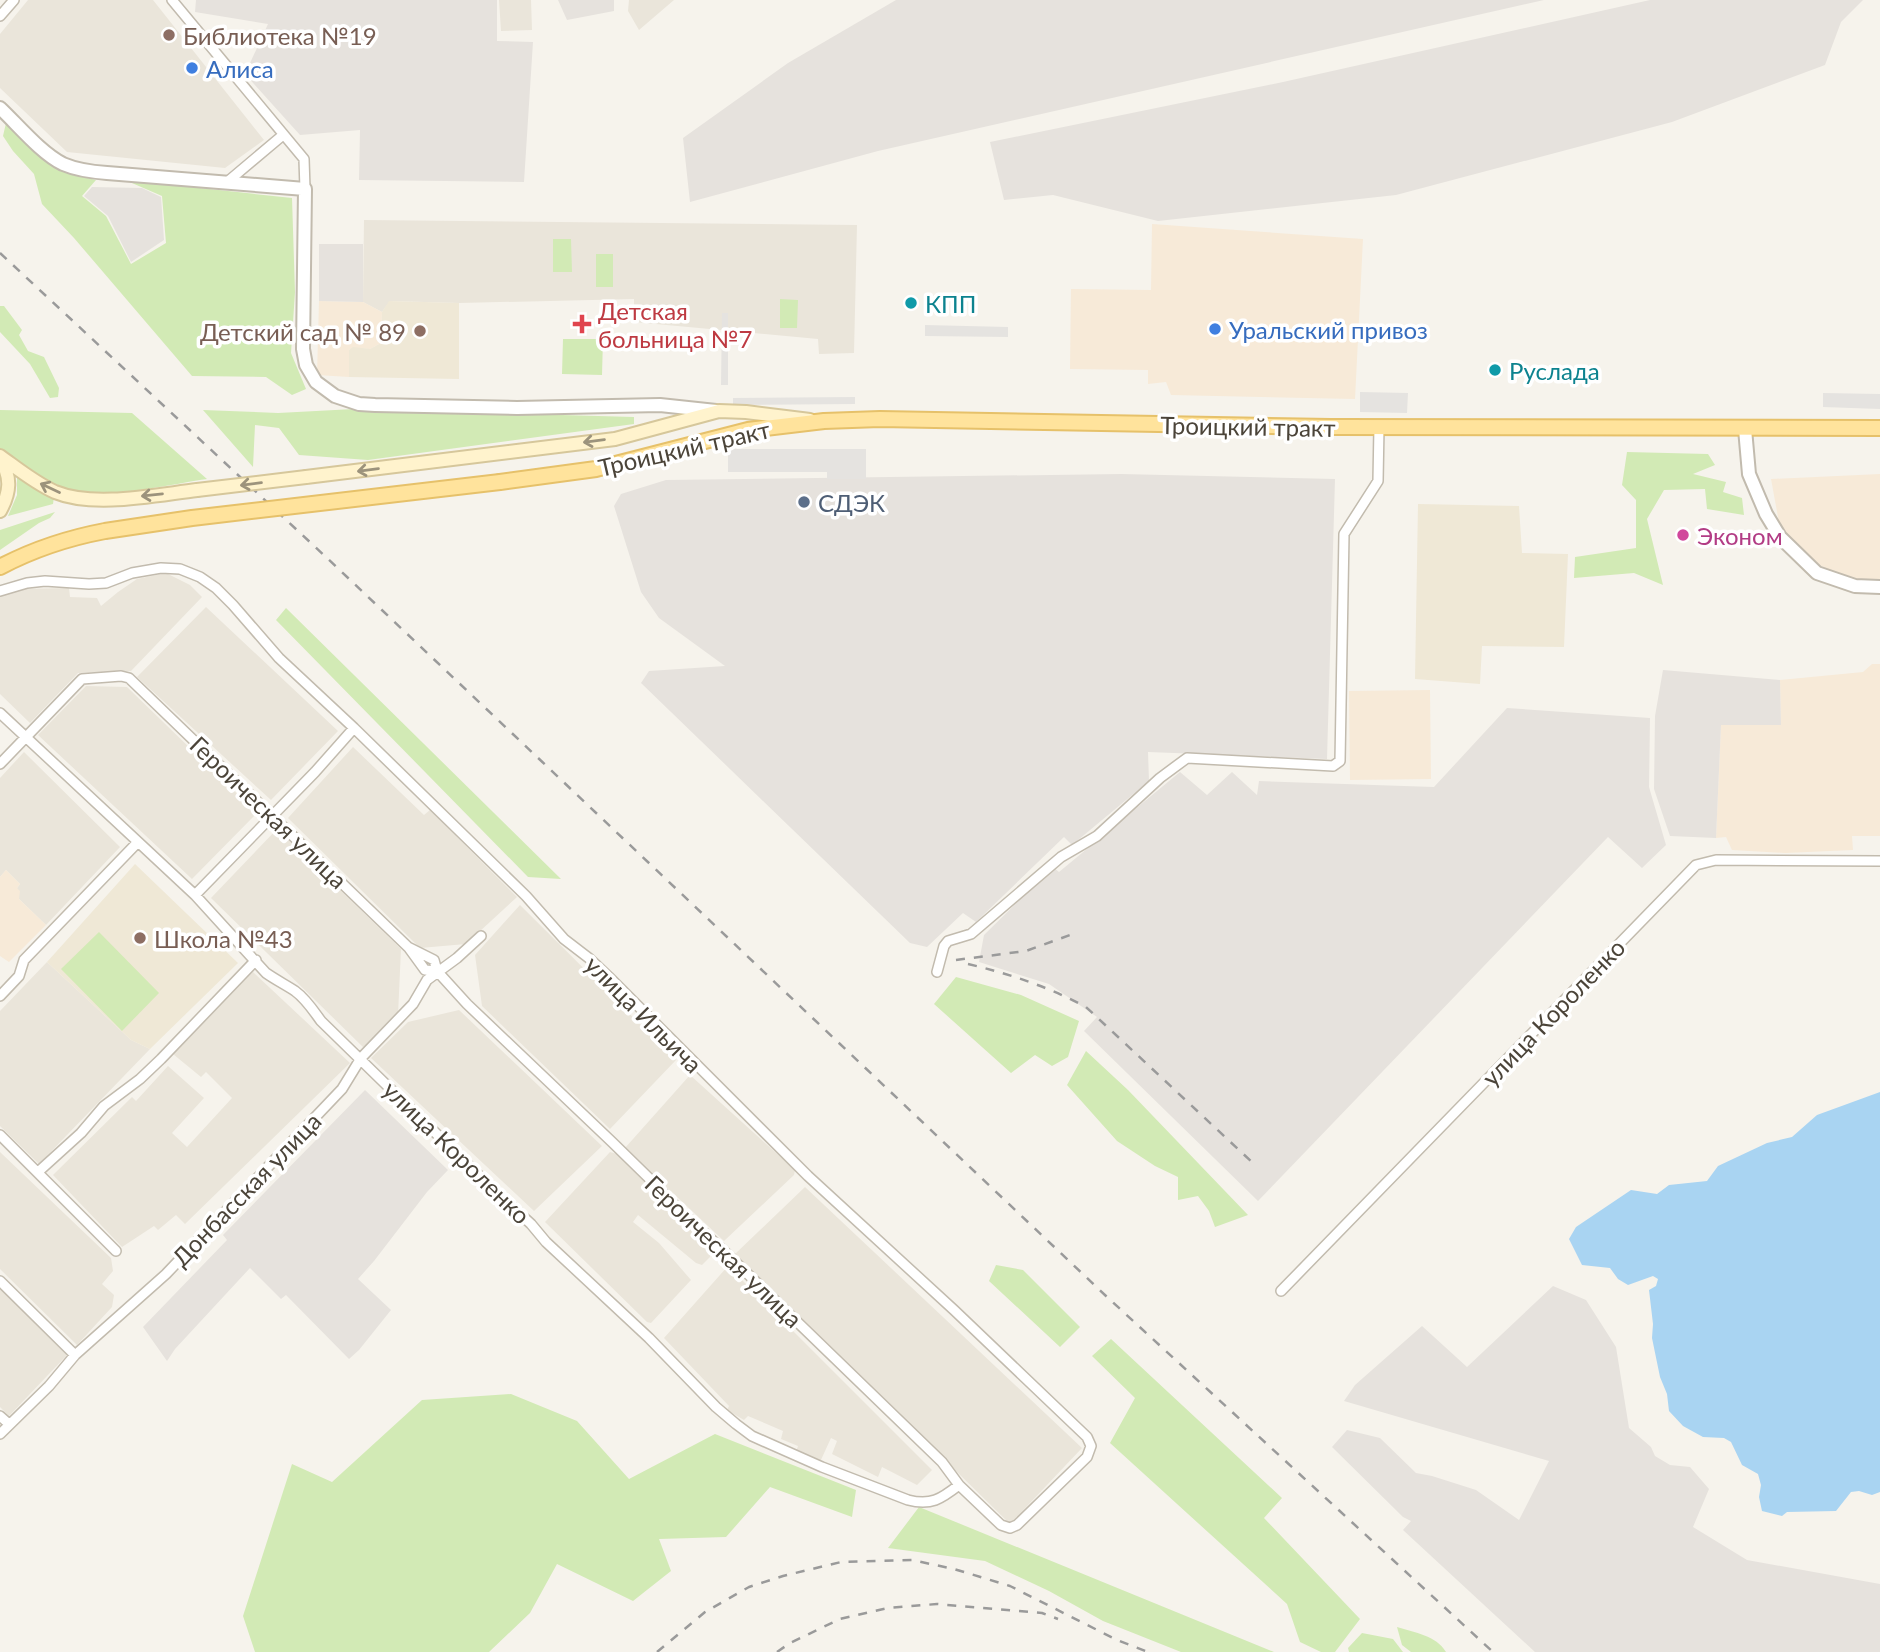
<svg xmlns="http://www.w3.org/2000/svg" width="1880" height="1652" font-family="Lato,sans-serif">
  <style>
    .residential { fill: #eae5da }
    .commercial { fill: #f7ead8 }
    .industrial { fill: #e6e2dd }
    .education { fill: #efe8d6 }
    .green { fill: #d2eab5 }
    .parking { fill: #e5e3e0 }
    .water { fill: #a9d4f2 }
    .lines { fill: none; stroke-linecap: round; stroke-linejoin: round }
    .minor-casing { stroke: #c2bbae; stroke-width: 12 }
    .tertiary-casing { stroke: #c2bbae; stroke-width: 16 }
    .secondary-casing { stroke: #d6c79b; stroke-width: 16 }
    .primary-casing { stroke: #e6c16a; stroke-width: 18 }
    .minor { stroke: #fff; stroke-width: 9 }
    .tertiary { stroke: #fff; stroke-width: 12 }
    .secondary { stroke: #fff3cd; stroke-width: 12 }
    .primary { stroke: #ffe39c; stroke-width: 14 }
    .rail { stroke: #9a9a9a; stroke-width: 2.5; stroke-dasharray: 9 9; stroke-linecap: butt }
    .secondary-bridge-casing { stroke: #d6c79b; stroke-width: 16; stroke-linecap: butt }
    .primary-bridge-casing { stroke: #e6c16a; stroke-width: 18; stroke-linecap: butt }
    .secondary-bridge { stroke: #fff3cd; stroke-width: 12 }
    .primary-bridge { stroke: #ffe39c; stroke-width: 14 }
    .oneway { stroke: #9c937c }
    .education-dot { fill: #8d6e63; stroke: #fff; stroke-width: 2.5 }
    .shop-dot { fill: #3f7fe0; stroke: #fff; stroke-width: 2.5 }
    .culture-dot { fill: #0f9aa8; stroke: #fff; stroke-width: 2.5 }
    .health-dot { fill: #e0444e; stroke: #fff; stroke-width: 2.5 }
    .service-dot { fill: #5c6f8a; stroke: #fff; stroke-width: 2.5 }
    .hotel-dot { fill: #d1479c; stroke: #fff; stroke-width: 2.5 }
    .labels { text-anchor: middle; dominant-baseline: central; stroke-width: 7; stroke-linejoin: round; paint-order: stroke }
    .education-label { font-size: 24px; fill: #785e54; stroke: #fff; text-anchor: start }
    .shop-label { font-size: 24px; fill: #366cbe; stroke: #fff; text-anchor: start }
    .culture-label { font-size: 24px; fill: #0d838f; stroke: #fff; text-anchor: start }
    .health-label { font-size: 24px; fill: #be3a42; stroke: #fff; text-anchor: start }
    .street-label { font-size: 24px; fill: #4b4439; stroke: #fff }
    .service-label { font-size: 24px; fill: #4e5e75; stroke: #fff; text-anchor: start }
    .hotel-label { font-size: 24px; fill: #b23c85; stroke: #fff; text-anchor: start }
  </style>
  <rect width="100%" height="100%" fill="#f6f3ec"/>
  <path class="residential" d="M28,0H153L264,140L225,168L67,152L0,88V34Z
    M499,0H531L532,30L501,31Z
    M629,0H674L639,30L628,11Z
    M364,220L857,225L854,353L819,354L818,339L634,322V299L459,303L390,301L382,312L363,302Z
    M166,573L190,585L202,597L131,671L78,673L30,723L0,694V595L14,589L69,588L70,597L97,598L101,606L118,592L137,579Z
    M206,607L338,731L271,800L137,677Z
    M86,686L127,687L257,813L192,879L38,735Z
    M353,747L424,815L430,810L517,897L466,944L420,948L288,818Z
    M24,752L120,847L46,925L19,899L17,888L20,884L6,870L0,877V778Z
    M277,829L401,949L398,1015L365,1049L211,898Z
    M520,905L676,1060L610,1129L482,1006L475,955Z
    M47,962L131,1040L150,1049L39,1164L0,1126V1011Z
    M253,972L350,1063L185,1224L176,1215L158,1230L154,1226L122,1247L53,1175L132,1097L136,1101L168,1066L204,1098L172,1133L187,1147L232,1098L206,1072L201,1077L173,1054Z
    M459,1010L602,1146L534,1211L371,1058L408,1022Z
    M690,1075L795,1170L794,1175L724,1241L625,1148Z
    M0,1152L111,1258L113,1271L102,1284L114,1295L112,1307L77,1345L0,1269Z
    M610,1152L617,1154L711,1247L710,1257L702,1265L696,1263L638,1215L633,1222L659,1243L691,1280L651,1323L647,1322L545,1222Z
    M805,1187L1082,1448L1010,1524L735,1254Z
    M728,1266L932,1470L917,1485L882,1467L878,1477L832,1454L837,1441L831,1438L820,1462L796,1452L798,1446L781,1439L783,1431L748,1416L744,1420L727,1410L729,1406L664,1338Z
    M0,1289L67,1355L9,1416L0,1407Z"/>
  <path class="commercial" d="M1152,224L1363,239L1355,399L1171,395L1166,382L1148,384V370L1070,369L1071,289L1151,290Z
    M319,301L363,302L382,312L381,343L370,349L353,348L349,350V377L317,375Z
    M1880,474V579H1850L1815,563L1780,528L1771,479Z
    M1872,664H1880V836H1852L1853,850L1785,853L1732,850L1726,837L1716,838L1721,725H1781L1780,680L1863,672Z
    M1430,690L1431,779L1350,780L1349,691Z
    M6,870L20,884L17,888L20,891L19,899L46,925L9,962L0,956V877Z"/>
  <path class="industrial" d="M196,0H497V41L533,42L524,182L359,180L360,130L300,135L245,74L268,24L195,12Z
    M558,0H614V11L567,20Z
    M896,0H1544L878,151L690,202L683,138L788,63Z
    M1650,0H1863L1841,22L1825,65L1672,122L1396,195L1158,221L1053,195L1004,200L990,142L1283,82Z
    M92,187L142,188L161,197L164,240L131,262L108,216L84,196Z
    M319,244H363V302L319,301Z
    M1121,474L1335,479L1327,759L1148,752L1149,781L1072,845L1064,837L976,922L963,913L927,947L910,943L641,683L649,671L725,666L659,618L641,592L614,506L621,494L666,480Z
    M1663,670L1780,680L1781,725H1721L1716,838L1670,836L1654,789L1655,716Z
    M1507,708L1650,718L1649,787L1666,845L1642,868L1608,837L1258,1201L1084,1031L1097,1017L1049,984L979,962L984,935L1053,867L1059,872L1180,772L1207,795L1232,772L1257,795L1259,781L1434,787Z
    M365,1090L448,1170L427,1192L374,1261L358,1279L391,1310L359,1350L349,1359L286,1295L281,1299L250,1268L175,1349L167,1361L143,1327L227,1240L223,1235Z
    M1553,1286L1586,1300L1616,1347L1629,1428L1651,1447L1655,1456L1670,1465L1690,1467L1709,1489L1693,1527L1747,1560L1880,1584V1652H1535L1403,1530L1411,1521L1403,1517L1332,1447L1347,1430L1380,1438L1416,1473L1432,1476L1476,1490L1519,1520L1549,1461L1344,1401L1355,1385L1422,1326L1467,1367Z"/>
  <path class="education" d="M389,301L459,303V379L349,377V350L353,347L370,349L381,343L382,312Z
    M1418,504L1519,506L1522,553L1568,554L1564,647L1482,646L1480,684L1415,679Z
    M135,864L238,963L150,1049L131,1040L47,962Z"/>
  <path class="green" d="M6,123L48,163L71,174L96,180L82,196L106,216L131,264L166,243L162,196L125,180L292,198L295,292L291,353L306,389L292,395L266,377L192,376L74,238L42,204L34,174L13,151L3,136Z
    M553,239H571L572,272H553Z
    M596,254H613V287H596Z
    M780,299L798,300L797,328H780Z
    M0,306H4L22,330L19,335L28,351L44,357L59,388L58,397L50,398L30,364L0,332Z
    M563,339H603L602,375L562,374Z
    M354,409L634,417V424L368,460L299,455L279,428L255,425L253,467L203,410L278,413Z
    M0,410L132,413L207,479C165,485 99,502 60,487C38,478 19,463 0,449Z
    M1627,452L1708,454L1715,465L1693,474L1726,482L1723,492L1742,498L1744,515L1707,509L1705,489L1664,490L1647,519L1663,585L1634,573L1574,578L1575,557L1636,548V500L1622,485Z
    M17,475L54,497L53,504L8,516L17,495Z
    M55,512L50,518L39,523L0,550V530Z
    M286,608L561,879L528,877L276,620Z
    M99,932L159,993L122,1031L61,969Z
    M956,977L1021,995L1079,1021L1068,1057L1052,1066L1035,1055L1011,1073L934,1004Z
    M1086,1051L1128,1090L1248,1215L1215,1227L1209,1211L1198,1196L1178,1200V1177L1155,1166L1117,1141L1067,1085Z
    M996,1265L1023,1270L1080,1327L1060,1347L989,1281Z
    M1111,1339L1282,1498L1264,1518L1360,1619L1335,1652H1321L1300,1642L1287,1604L1110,1443L1135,1398L1092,1356Z
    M511,1394L577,1421L629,1479L715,1434L856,1490L852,1517L770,1487L726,1537L659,1539L671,1571L633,1601L557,1564L530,1613L489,1652H255L243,1616L292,1464L332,1482L422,1400Z
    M919,1507L1274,1652H1181L1103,1621L1049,1591L985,1561L888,1548Z
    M1397,1627C1415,1633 1436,1635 1446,1652H1411L1402,1645Z
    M1362,1633L1393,1639L1403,1652H1349L1348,1648Z"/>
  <path class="parking" d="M722,313H728V385H721Z
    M925,325L1008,327V337L925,336Z
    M1360,392L1408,393L1407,413L1360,412Z
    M1823,393L1880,394V409L1823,407Z
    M855,397V404L733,405V398Z
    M728,449H866V479H827V472H728Z"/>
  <path class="water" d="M1880,1092V1492L1872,1495L1859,1491L1851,1492L1836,1511L1787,1512L1782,1516L1762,1511L1759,1497L1761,1485L1758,1474L1742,1465L1731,1442L1724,1438L1703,1437L1683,1426L1669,1411L1667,1394L1660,1377L1652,1338L1653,1324L1649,1290L1656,1286L1658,1279L1653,1276L1628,1285L1618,1279L1610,1268L1582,1265L1569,1239L1576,1227L1631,1190L1657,1194L1669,1185L1707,1181L1718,1166L1767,1143L1792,1137L1817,1115Z"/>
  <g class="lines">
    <defs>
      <path id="minor" d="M172,0L304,159L305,189
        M0,16L14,0
        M226,183L283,135
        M0,591L27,583L45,581L89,584L106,583L132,573L161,568L180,569L200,577L216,588L233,605L279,658L354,728L526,896L564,939L590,959L609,977L808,1176L954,1310L1087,1437L1091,1446L1087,1457L1017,1525L1010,1528L1001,1525L959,1485L942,1462L724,1251L679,1210L656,1185L612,1142L467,1004L437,971L434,960L408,947L129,678L121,676L82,679L0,764
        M0,713L195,895L266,973C276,980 286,985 295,991C306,999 313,1010 321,1021L495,1191L531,1224L546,1242L649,1338L716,1407L736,1424L752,1436L822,1467L908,1500C931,1506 941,1499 959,1485
        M195,895L315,772L354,728
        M409,948L425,970L437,971
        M937,972L944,946L948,941L971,934L1061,857L1097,836L1160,778L1187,758L1333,766L1340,761L1344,534L1378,481L1379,427
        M0,996L19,976L24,960L137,843
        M0,1135L116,1251
        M38,1172L81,1133L104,1106L140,1079L161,1059L256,960
        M0,1281L75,1355
        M1281,1291L1696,865L1716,860L1880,861
        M0,1416L9,1424
        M0,1434L49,1386L75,1355L166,1274L342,1089L361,1058L413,1004L427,980L457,958L481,936"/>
      <path id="tertiary" d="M0,108C18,125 41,153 63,164C77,170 93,172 107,173L305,189L303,349L306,365L316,382L335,396L359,404L375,405L517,408L660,405L716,411
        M1745,429L1749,474L1766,514L1780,537L1817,573L1855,586L1880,587"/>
      <path id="secondary" d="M0,456C18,469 35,483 55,492C94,508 155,495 197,490
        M306,477L615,439L719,411L746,412L810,420
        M0,511C10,493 12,477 0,459"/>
      <path id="primary" d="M500,482L596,469L748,430L824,421L880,419L1331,427L1880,428
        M0,567C34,549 68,538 105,531"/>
    </defs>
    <use href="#minor" class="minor-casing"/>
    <use href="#tertiary" class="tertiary-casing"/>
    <use href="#secondary" class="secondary-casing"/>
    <use href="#primary" class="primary-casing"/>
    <use href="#minor" class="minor"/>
    <use href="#tertiary" class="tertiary"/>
    <use href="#secondary" class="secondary"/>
    <use href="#primary" class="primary"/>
    <path class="rail" d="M0,253L327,558L1106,1296L1493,1652
      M956,960L1026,951L1070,935
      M968,964C1010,974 1049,987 1086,1007L1254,1164
      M657,1652L705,1612L749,1587L783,1576L841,1562L912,1560L954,1569L1010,1586L1117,1640L1148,1652
      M777,1652L790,1643L840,1619L888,1608L937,1604L1042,1613L1058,1619"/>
    <defs>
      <path id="secondary-bridge" d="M197,490L306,477"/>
      <path id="primary-bridge" d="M105,531L192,518L500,482"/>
    </defs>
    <use href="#secondary-bridge" class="secondary-bridge-casing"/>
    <use href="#primary-bridge" class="primary-bridge-casing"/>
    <use href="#secondary-bridge" class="secondary-bridge"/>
    <use href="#primary-bridge" class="primary-bridge"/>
  </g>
  <defs><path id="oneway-shaft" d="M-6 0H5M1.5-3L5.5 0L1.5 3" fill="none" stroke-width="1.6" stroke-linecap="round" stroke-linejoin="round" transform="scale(1.75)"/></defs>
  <g class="oneway">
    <use href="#oneway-shaft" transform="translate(594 441) rotate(173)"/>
    <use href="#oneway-shaft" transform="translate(368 470) rotate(173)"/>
    <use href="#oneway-shaft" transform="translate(251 484) rotate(173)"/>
    <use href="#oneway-shaft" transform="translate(50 488) rotate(-155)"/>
    <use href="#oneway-shaft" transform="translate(152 495) rotate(174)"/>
  </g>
  <g class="education-dot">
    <circle cx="169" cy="35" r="7"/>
    <circle cx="420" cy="331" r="7"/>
    <circle cx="140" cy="938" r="7"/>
  </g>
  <g class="shop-dot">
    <circle cx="192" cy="68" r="7"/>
    <circle cx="1215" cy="329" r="7"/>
  </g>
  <g class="culture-dot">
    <circle cx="911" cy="303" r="7"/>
    <circle cx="1495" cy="370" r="7"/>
  </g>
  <path class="health-dot" d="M578.5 313.5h7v7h7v7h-7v7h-7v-7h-7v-7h7z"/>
  <circle class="service-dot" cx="804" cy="502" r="7"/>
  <circle class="hotel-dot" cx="1683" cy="535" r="7"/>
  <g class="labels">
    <g class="education-label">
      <text x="183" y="35">Библиотека №19</text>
      <text x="406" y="331" text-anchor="end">Детский сад № 89</text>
      <text x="154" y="938">Школа №43</text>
    </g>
    <g class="shop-label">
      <text x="206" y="68">Алиса</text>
      <text x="1229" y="329">Уральский привоз</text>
    </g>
    <g class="culture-label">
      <text x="925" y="303">КПП</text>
      <text x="1509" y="370">Руслада</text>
    </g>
    <g class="health-label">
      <text x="598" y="310">Детская<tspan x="598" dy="28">больница №7</tspan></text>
    </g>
    <g class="street-label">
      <text transform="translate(1248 426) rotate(1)">Троицкий тракт</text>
      <text transform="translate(684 448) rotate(-13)">Троицкий тракт</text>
      <text transform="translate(269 812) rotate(44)">Героическая улица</text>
      <text transform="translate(1553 1012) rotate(-46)">улица Короленко</text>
      <text transform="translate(644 1014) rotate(45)">улица Ильича</text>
      <text transform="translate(457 1152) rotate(44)">улица Короленко</text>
      <text transform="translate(246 1189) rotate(-46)">Донбасская улица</text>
      <text transform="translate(724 1251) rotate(44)">Героическая улица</text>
    </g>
    <g class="service-label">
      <text x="818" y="502">СДЭК</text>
    </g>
    <g class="hotel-label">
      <text x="1697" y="535">Эконом</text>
    </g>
  </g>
</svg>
